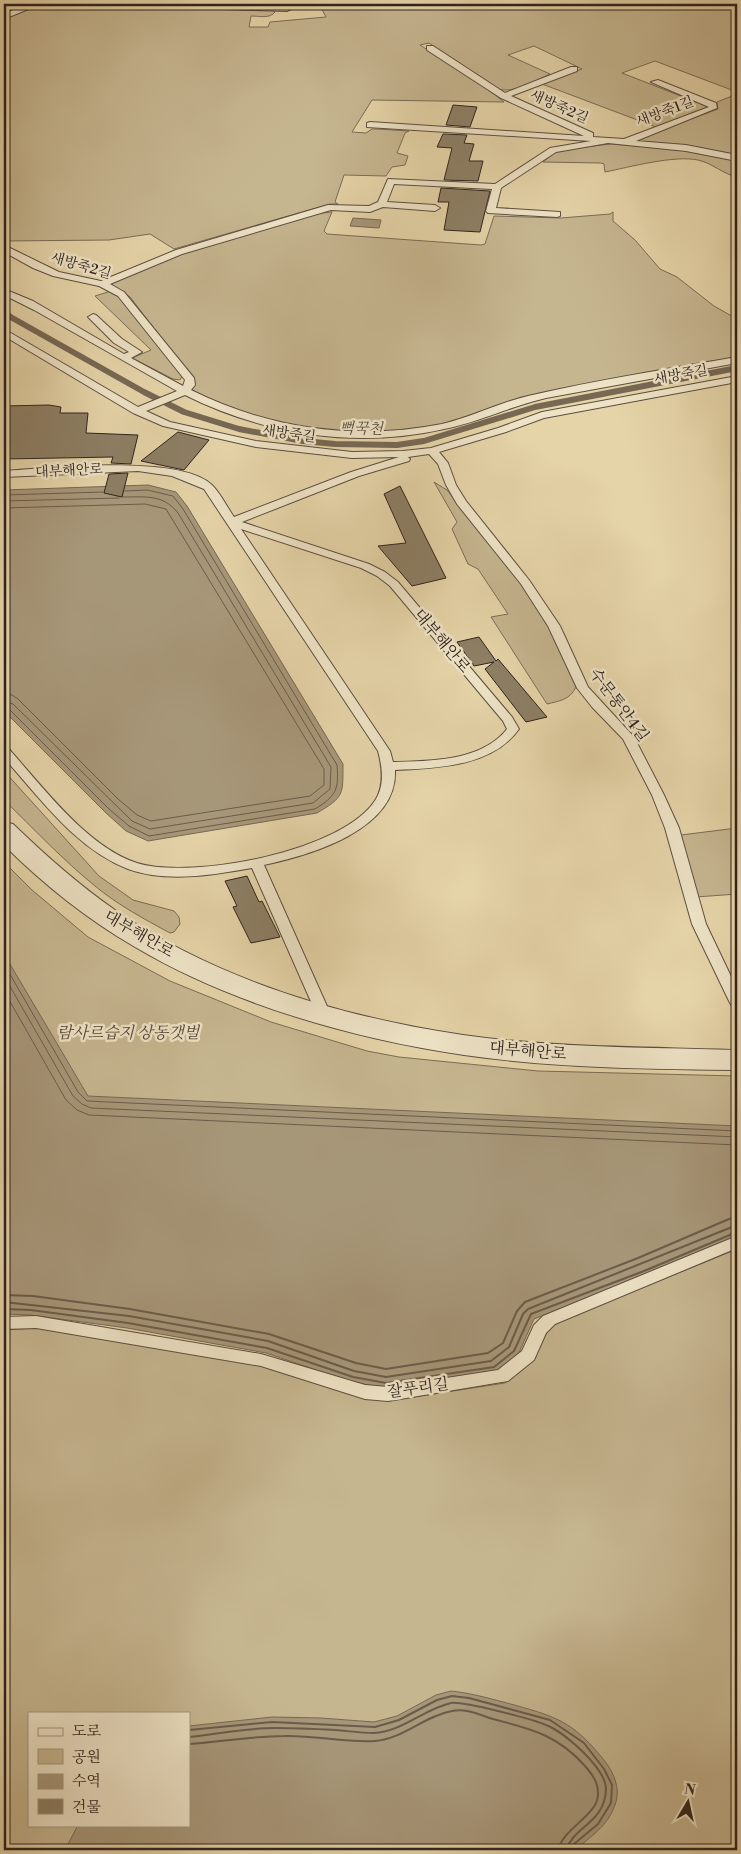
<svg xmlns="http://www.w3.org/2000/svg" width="741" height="1854" font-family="'Libre Bodoni','Noto Serif KR',serif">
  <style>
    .green { fill: #c6b690; stroke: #7a6c56; fill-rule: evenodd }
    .water { fill: #a79779; stroke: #776854 }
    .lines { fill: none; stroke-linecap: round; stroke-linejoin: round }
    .shore-far1 { stroke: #6a5c4b; stroke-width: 1 }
    .shore { stroke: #6a5c4b; stroke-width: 2 }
    .stream-far1 { stroke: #776854; stroke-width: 5 }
    .stream { stroke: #776854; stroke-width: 6 }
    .building { fill: #8d7f65; stroke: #2e221d }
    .service-casing { stroke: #5c4e40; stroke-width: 2 }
    .tertiary-casing { stroke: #5c4e40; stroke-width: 2 }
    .service { fill: #eee3c6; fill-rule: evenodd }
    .tertiary { fill: #eee3c6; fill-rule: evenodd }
    .labels { text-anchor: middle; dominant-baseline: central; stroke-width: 5; stroke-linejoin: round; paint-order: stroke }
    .far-street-label { font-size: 14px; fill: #2e221d; stroke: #eee3c6 }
    .far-water-label { font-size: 15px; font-style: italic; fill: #584b3d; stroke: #eee3c6 }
    .street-label { font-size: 16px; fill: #2e221d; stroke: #eee3c6 }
    .park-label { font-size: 16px; font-style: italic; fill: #54473a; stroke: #eee3c6 }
  </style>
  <rect width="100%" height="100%" fill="#e5d4a8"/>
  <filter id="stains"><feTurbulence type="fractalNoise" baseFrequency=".004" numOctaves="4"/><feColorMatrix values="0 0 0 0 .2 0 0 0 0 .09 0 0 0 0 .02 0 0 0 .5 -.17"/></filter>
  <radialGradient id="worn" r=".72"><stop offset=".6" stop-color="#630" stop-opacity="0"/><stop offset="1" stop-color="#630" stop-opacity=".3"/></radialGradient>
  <path class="green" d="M319,4H737V92L655,61L622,73L709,107L656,127L542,84L582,69L534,46L508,55L550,74C536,80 514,94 498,89L429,43L420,45L481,84L504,102L372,100L352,132L366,133L372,129H377L409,131L405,133L397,153L408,156L405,165L392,167L386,176L344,175L335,202L338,204H330L174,249L150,234L109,240L4,241V19L30,7L42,5H118L273,10L275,12C270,19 259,16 251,16L249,27H268L270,22L326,17Z
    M737,94V156L688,147L629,142L718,109L717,102Z
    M610,144L681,149L737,159V177C723,174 712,163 698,160C674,155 630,167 605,172L604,164L601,163L543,162L554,153L560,150Z
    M332,212L324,231L327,234L481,245L485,244L494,216L561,218L610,214L613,212V221L635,240L660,269L677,277L714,306L737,319V358L512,400L469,418L415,431L363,435L287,425L241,412L194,392L192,391L195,382L193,379L130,297L110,284L184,252L313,214Z
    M111,291L122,299L182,376L180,380L173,379L132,358L151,350L95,296Z
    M434,482L447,490C495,552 552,611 576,687C570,700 559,701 547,704L491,617L508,614L478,569L468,564L452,529L457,522Z
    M4,771L99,876L133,900L174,911L179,917L180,924L174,932L170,933C144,919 118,905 95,886C63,860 34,829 4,800Z
    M737,828V894L696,897L681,835Z
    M4,862L32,890L88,937L170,981L271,1022L367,1051L399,1057L538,1071L737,1076V1201L4,1185Z
    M737,1249V1850H4V1330L38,1328L260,1365L362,1397L388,1401L505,1383L534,1360L546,1334L556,1323ZM29,1713H189V1825H29Z"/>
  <path class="water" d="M353,218L381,220L379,228L350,226Z
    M148,485L176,492L187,506L343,764C343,795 344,797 317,813L148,841L126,831L106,813L4,711V490Z
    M4,954L88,1096L737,1126V1236L646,1275L534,1319L518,1355L496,1371L385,1388L352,1382L266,1353L127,1328L30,1315L4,1314Z
    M451,1691C470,1693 488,1698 507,1703C554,1716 572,1720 603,1759C614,1772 621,1789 615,1805C608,1826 590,1837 575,1850H65L78,1825H189V1726L272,1717L321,1718L374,1722L397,1716L436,1695Z"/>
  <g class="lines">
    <path class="shore-far1" d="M4,495L103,492
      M4,501L119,498
      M4,508L145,504L166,509L324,769V785L310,796L151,821L137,815L118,799L18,699L12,695L4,694
      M4,701L13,704L132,821L150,829L313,803L330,789L331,767L178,513C163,494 146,497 123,497
      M4,707L9,709L109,809L129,826L149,836L315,809C336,796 339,790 337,765L183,509L173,496L147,490L125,491
      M4,964L78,1092L87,1101L737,1131
      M4,976L73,1096L82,1104L91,1108L737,1137
      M4,991L66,1100L77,1110L89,1115L737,1145
      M734,1218H737"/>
    <path class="shore" d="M4,1295L33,1296L130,1309L269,1334L356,1363L386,1369L488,1353L503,1343L517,1311L525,1302L638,1258L729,1219L737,1218
      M4,1302L129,1316L268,1341L354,1371L386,1377L491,1361L509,1347L523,1314L528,1309L737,1225
      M4,1309L31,1310L128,1323L267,1348L353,1377L386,1383L494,1367L514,1351L531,1314L644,1271L737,1232
      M189,1730L272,1722L375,1727L399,1720L437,1700L452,1696L469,1698L550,1720L584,1743L604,1769L612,1785L611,1803L598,1824L574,1844L572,1850
      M189,1737C217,1734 247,1728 275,1728C296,1728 316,1729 336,1730C348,1731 361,1733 374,1733C401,1732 424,1709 451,1703C463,1701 532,1719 546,1725C564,1732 606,1768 606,1789C605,1823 574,1826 566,1850
      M189,1744C221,1742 252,1736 284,1736C314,1735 345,1743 375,1741C403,1739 424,1716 452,1711C466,1708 480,1715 493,1719C531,1729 558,1735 585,1766C592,1774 598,1782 598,1793C599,1815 564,1827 558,1850"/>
    <path class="stream-far1" d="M4,313L10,316"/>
    <path class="stream" d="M7,315L144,392L184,412L239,429L303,441L335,444L397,445L424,441L535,407L737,368"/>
  </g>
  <path class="building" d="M453,105L477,107L470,127L446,125Z
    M443,134L467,135L464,143L474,144L469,161H483L478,181L444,180L452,148L437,147Z
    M441,188L490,191L480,232L444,230L449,202H438Z
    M49,405L61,407L60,413H88L86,433L138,435L131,464L111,463L113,457L4,459V406Z
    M178,432L209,440L184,470L141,461Z
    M128,473L122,497L104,493L109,474Z
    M400,486L446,578L412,586L378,546L406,543L384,494Z
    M479,637L496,661L498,659L547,717L526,722L485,669L494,662L474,666L457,642Z
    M247,876L259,902L262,901L280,937L251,943L233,907L237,906L225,881Z"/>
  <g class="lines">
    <defs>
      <path id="service" d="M26,4H53L49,6L31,8L4,19V14Z
        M123,4L287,7L291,9L287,11L127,6Z
        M427,46H433L505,93L571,67H577V71L511,96L593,133V137L624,139L709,107L651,82L658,80L716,103L717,108L636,141L686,145L737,155V161L686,151L608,143L556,152L501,188L496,208L560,212V216L557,217L488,213L486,211L492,189L394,184L387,202L435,205L440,208L435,211L383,207L370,212L331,210L182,254L110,284L124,292L194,378L195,385L191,390C269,429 356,441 442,424C472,417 498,403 528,396C597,380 667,369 737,357V363L546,398C511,406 479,422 444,429C356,449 265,435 185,395L146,411L170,422L256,441L352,452L403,451L431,448L498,428L542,412L737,376V382L544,418L506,432L439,452L448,463L456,485L466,501L529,580L560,626L588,687L634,737L664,795L679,828L706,924L737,989V1008L732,1006L730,1003L692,924L665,828L652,795L623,739L592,707L577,688L548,626L521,584L457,504L446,485L438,464L429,454L408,457L410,459L409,461L359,476L242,522L369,564L385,572L398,582L512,717L519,729C492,767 437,768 395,770C398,830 310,855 264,865L330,1013L328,1016H318L316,1013L252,868C213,875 166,883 128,869C76,849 40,798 4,758V747L8,748C43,787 87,847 137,863C192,880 345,851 376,799C385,784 382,766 378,751L204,489L172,476L138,471L4,477V471C48,468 181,454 212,485C221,494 227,507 234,517L351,472L399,457L352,458L256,447L163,426L133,413L4,336V329L138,407L177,391L34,310L4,295V289L33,301L124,354L129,352L114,343L88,317L93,314L96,315L122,339L142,352L131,358L183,386L185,380L118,296L99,286L53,276L33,268L4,252V245L59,272L101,281L176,250L328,205L369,206L378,202L388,179L495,184L550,148L591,141L367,127V123L370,122L584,136L501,98L427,50ZM241,529L361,568L377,576L390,586L503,721L507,729C482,761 431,761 393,762L390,751Z
        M737,1236V1248L555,1324L546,1333L534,1360L508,1381L388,1401L365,1399L261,1366L36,1328L4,1329V1317L36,1316L261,1354L365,1385L388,1387L498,1370L522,1351L534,1325L543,1316Z"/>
      <path id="tertiary" d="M4,822L13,824C45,855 79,885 115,910C217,980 342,1017 463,1035C553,1048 646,1047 737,1050V1070C647,1069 554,1068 464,1055C354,1039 231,1004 135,947C87,919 43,884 4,845Z"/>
    </defs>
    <use href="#service" class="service-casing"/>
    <use href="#tertiary" class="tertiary-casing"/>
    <use href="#service" class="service"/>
    <use href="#tertiary" class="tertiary"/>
  </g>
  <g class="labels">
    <g class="far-street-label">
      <text transform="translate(559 107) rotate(24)">새방죽2길</text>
      <text transform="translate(665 112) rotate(-21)">새방죽1길</text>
      <text transform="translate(81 266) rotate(16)">새방죽2길</text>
      <text transform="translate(681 375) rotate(-10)">새방죽길</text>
      <text transform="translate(289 434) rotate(8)">새방죽길</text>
      <text transform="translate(69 471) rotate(-3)">대부해안로</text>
    </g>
    <g class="far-water-label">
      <text transform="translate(361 429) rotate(1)">뻑꾹천</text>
    </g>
    <g class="street-label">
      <text transform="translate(442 641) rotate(50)">대부해안로</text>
      <text transform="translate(619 705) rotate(53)">수문통안4길</text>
      <text transform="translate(139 934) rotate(30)">대부해안로</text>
      <text transform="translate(528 1051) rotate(5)">대부해안로</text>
      <text transform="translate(418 1388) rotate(-8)">잘푸리길</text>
    </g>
    <g class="park-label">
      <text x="128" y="1033">람사르습지 상동갯벌</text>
    </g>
  </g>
  <rect width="741" height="1854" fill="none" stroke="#e5d4a8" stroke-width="20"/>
  <rect x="5" y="5" width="731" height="1844" fill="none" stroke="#2e221d" stroke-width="2.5"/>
  <rect x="10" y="10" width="721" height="1834" fill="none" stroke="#2e221d"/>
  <rect x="28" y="1712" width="162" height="115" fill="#eee3c6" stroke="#a19682"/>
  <rect x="38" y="1728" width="25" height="8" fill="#eee3c6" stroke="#a19682"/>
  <text x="72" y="1736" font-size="15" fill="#2e221d">도로</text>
  <rect x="38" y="1749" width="25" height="15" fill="#c6b690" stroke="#a19682"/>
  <text x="72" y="1762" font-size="15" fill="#2e221d">공원</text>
  <rect x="38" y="1774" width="25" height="15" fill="#a79779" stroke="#a19682"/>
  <text x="72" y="1786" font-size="15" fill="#2e221d">수역</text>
  <rect x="38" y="1799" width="25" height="15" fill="#8d7f65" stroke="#a19682"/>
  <text x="72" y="1812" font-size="15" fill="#2e221d">건물</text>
  <g transform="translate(688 1802) rotate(9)" stroke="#eee3c6" stroke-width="4" paint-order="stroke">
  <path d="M0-4L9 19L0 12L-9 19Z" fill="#2e221d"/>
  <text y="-8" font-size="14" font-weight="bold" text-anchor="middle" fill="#2e221d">N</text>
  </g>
  <rect width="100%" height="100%" filter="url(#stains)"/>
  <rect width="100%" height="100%" fill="url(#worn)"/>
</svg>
